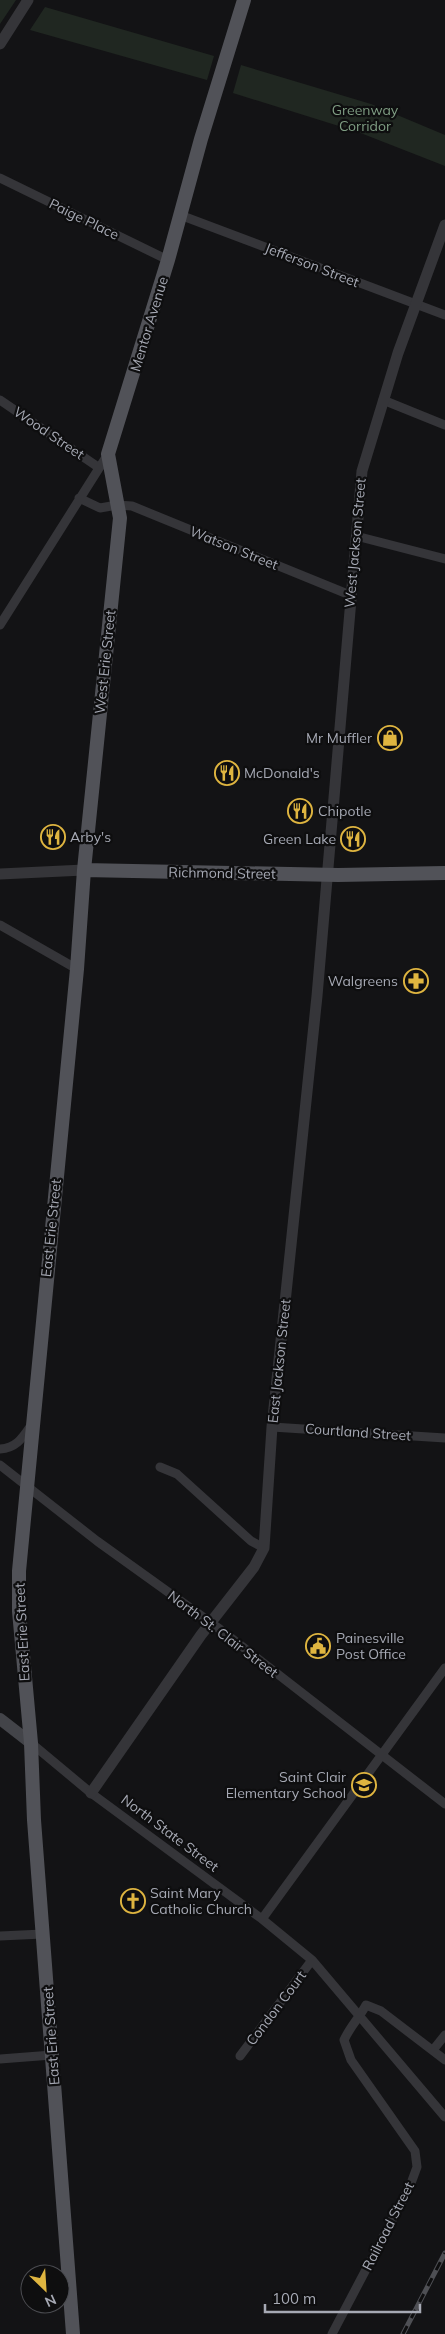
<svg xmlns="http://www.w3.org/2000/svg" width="445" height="2334" font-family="Mulish,sans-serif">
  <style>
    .green { fill: #202721 }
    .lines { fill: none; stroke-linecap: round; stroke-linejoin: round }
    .minor { stroke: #353539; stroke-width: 9 }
    .tertiary { stroke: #353539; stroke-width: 11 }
    .secondary { stroke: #434449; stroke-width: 12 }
    .primary { stroke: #515258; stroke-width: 14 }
    .rail-casing { stroke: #4e4f54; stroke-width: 5 }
    .rail { stroke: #0e0e0f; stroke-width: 3; stroke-dasharray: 9; stroke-linecap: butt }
    .labels { text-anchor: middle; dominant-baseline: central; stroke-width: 4.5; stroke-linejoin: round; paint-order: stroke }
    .park-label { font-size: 14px; fill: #7f9d83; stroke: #0e0e0f }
    .street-label { font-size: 14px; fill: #a6a9b4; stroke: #0e0e0f }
    .poi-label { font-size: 14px; fill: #a6a9b4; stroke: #0e0e0f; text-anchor: start }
  </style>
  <rect width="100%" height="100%" fill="#131315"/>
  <path class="green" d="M0,0H16L0,24Z
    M45,7L214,56L207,80L30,30Z
    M241,65L371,104L445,135V166L358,132L233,93Z"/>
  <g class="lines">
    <path class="minor" d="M0,178L168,260
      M180,215L445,315
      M0,400L98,467
      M383,400L445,425
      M79,498L100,508L117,505L132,506L350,595
      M356,536L445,559
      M0,625L108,454
      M0,925L77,969
      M272,1427L445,1438
      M0,1449C17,1448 23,1437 32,1424
      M0,1465L97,1541L221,1630L445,1804
      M160,1467L177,1474L251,1541L264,1548
      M31,1743L91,1793L262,1919L312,1960L445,2117
      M262,1919L445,1668
      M0,1936L43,1934
      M433,2050L445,2035
      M240,2056L312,1960
      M0,2059L52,2055
      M332,2334L410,2186L417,2167L415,2151L351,2060L344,2040C350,2027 359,2018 366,2005L381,2011L445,2060"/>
    <path class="tertiary" d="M0,44L28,0
      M0,874L84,870
      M91,1793L201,1635L254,1567L264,1548L272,1427L317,996L362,471L398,353L445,225"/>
    <path class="secondary" d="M0,1719L31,1743"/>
    <path class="primary" d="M84,870L338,875L445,873
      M73,2334L34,1820L31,1743L19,1611V1571L77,969L84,870L120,518L108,454L168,260L201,139L244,0"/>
    <defs>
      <path id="rail" d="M403,2334L445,2253"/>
    </defs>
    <use href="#rail" class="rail-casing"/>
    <use href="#rail" class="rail"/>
  </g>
  <defs>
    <symbol id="shop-ring" viewBox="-11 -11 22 22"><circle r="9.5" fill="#0e0e0f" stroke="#dfb540" stroke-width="1.5"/><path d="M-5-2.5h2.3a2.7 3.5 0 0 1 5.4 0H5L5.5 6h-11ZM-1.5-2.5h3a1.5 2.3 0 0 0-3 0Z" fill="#dfb540"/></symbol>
    <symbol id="restaurant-ring" viewBox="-11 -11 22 22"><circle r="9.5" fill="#0e0e0f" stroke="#dfb540" stroke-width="1.5"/><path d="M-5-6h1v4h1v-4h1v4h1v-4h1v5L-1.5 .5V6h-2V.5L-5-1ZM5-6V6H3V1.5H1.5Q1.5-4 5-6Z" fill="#dfb540"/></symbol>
    <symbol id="pharmacy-ring" viewBox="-11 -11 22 22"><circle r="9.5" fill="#0e0e0f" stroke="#dfb540" stroke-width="1.5"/><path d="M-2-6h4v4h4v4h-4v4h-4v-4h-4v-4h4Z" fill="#dfb540"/></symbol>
    <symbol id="civic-ring" viewBox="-11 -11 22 22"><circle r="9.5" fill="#0e0e0f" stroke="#dfb540" stroke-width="1.5"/><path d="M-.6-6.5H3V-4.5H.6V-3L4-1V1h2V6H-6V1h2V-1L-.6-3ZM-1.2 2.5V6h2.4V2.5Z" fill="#dfb540"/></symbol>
    <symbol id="school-ring" viewBox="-11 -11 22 22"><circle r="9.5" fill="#0e0e0f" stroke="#dfb540" stroke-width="1.5"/><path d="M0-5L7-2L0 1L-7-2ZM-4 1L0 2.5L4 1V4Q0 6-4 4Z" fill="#dfb540"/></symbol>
    <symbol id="church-ring" viewBox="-11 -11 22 22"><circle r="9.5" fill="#0e0e0f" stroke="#dfb540" stroke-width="1.5"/><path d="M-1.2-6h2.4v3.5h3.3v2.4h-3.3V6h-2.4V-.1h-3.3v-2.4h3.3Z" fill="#dfb540"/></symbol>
  </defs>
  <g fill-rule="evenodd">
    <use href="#shop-ring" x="376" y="724" width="28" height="28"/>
    <use href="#restaurant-ring" x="213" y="759" width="28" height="28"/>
    <use href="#restaurant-ring" x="286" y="797" width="28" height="28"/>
    <use href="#restaurant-ring" x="39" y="823" width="28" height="28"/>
    <use href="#restaurant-ring" x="339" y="825" width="28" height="28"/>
    <use href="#pharmacy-ring" x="402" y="967" width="28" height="28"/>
    <use href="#civic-ring" x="304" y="1632" width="28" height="28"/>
    <use href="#school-ring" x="350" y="1771" width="28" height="28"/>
    <use href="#church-ring" x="119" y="1887" width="28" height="28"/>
  </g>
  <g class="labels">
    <g class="park-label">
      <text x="365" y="110">Greenway<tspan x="365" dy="16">Corridor</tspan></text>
    </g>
    <g class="street-label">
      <text transform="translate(84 219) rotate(26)">Paige Place</text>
      <text transform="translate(312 265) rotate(21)">Jefferson Street</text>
      <text transform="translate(149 324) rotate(-73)">Mentor Avenue</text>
      <text transform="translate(49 433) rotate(34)">Wood Street</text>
      <text transform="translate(355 543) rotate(-85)">West Jackson Street</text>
      <text transform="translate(234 548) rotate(22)">Watson Street</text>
      <text transform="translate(105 662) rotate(-84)">West Erie Street</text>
      <text transform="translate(222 873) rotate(1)">Richmond Street</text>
      <text transform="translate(51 1228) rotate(-84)">East Erie Street</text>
      <text transform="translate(279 1361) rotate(-84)">East Jackson Street</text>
      <text transform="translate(358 1432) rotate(4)">Courtland Street</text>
      <text transform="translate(22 1632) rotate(-93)">East Erie Street</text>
      <text transform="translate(223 1634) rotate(37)">North St. Clair Street</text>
      <text transform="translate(170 1833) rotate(37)">North State Street</text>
      <text transform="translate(276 2008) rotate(-53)">Condon Court</text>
      <text transform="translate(51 2036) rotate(-94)">East Erie Street</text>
      <text transform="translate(388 2226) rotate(-63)">Railroad Street</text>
    </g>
    <g class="poi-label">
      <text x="372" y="738" text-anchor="end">Mr Muffler</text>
      <text x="244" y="773">McDonald's</text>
      <text x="318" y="811">Chipotle</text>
      <text x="70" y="837">Arby's</text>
      <text x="336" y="839" text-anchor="end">Green Lake</text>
      <text x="398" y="981" text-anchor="end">Walgreens</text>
      <text x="336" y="1638">Painesville<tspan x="336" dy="16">Post Office</tspan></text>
      <text x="346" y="1777" text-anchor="end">Saint Clair<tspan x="346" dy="16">Elementary School</tspan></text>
      <text x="150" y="1893">Saint Mary<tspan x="150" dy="16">Catholic Church</tspan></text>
    </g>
  </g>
  <g transform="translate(45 2289) rotate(155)"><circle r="24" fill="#0e0e0f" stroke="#4b4c51"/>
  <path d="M0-4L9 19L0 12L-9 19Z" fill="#dfb540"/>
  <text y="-8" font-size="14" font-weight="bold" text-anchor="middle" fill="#a6a9b4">N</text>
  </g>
  <path d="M265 2304v8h155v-8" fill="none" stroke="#a6a9b4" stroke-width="2.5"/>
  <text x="272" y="2304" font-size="15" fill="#a6a9b4" stroke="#0e0e0f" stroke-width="4" paint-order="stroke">100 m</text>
</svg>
